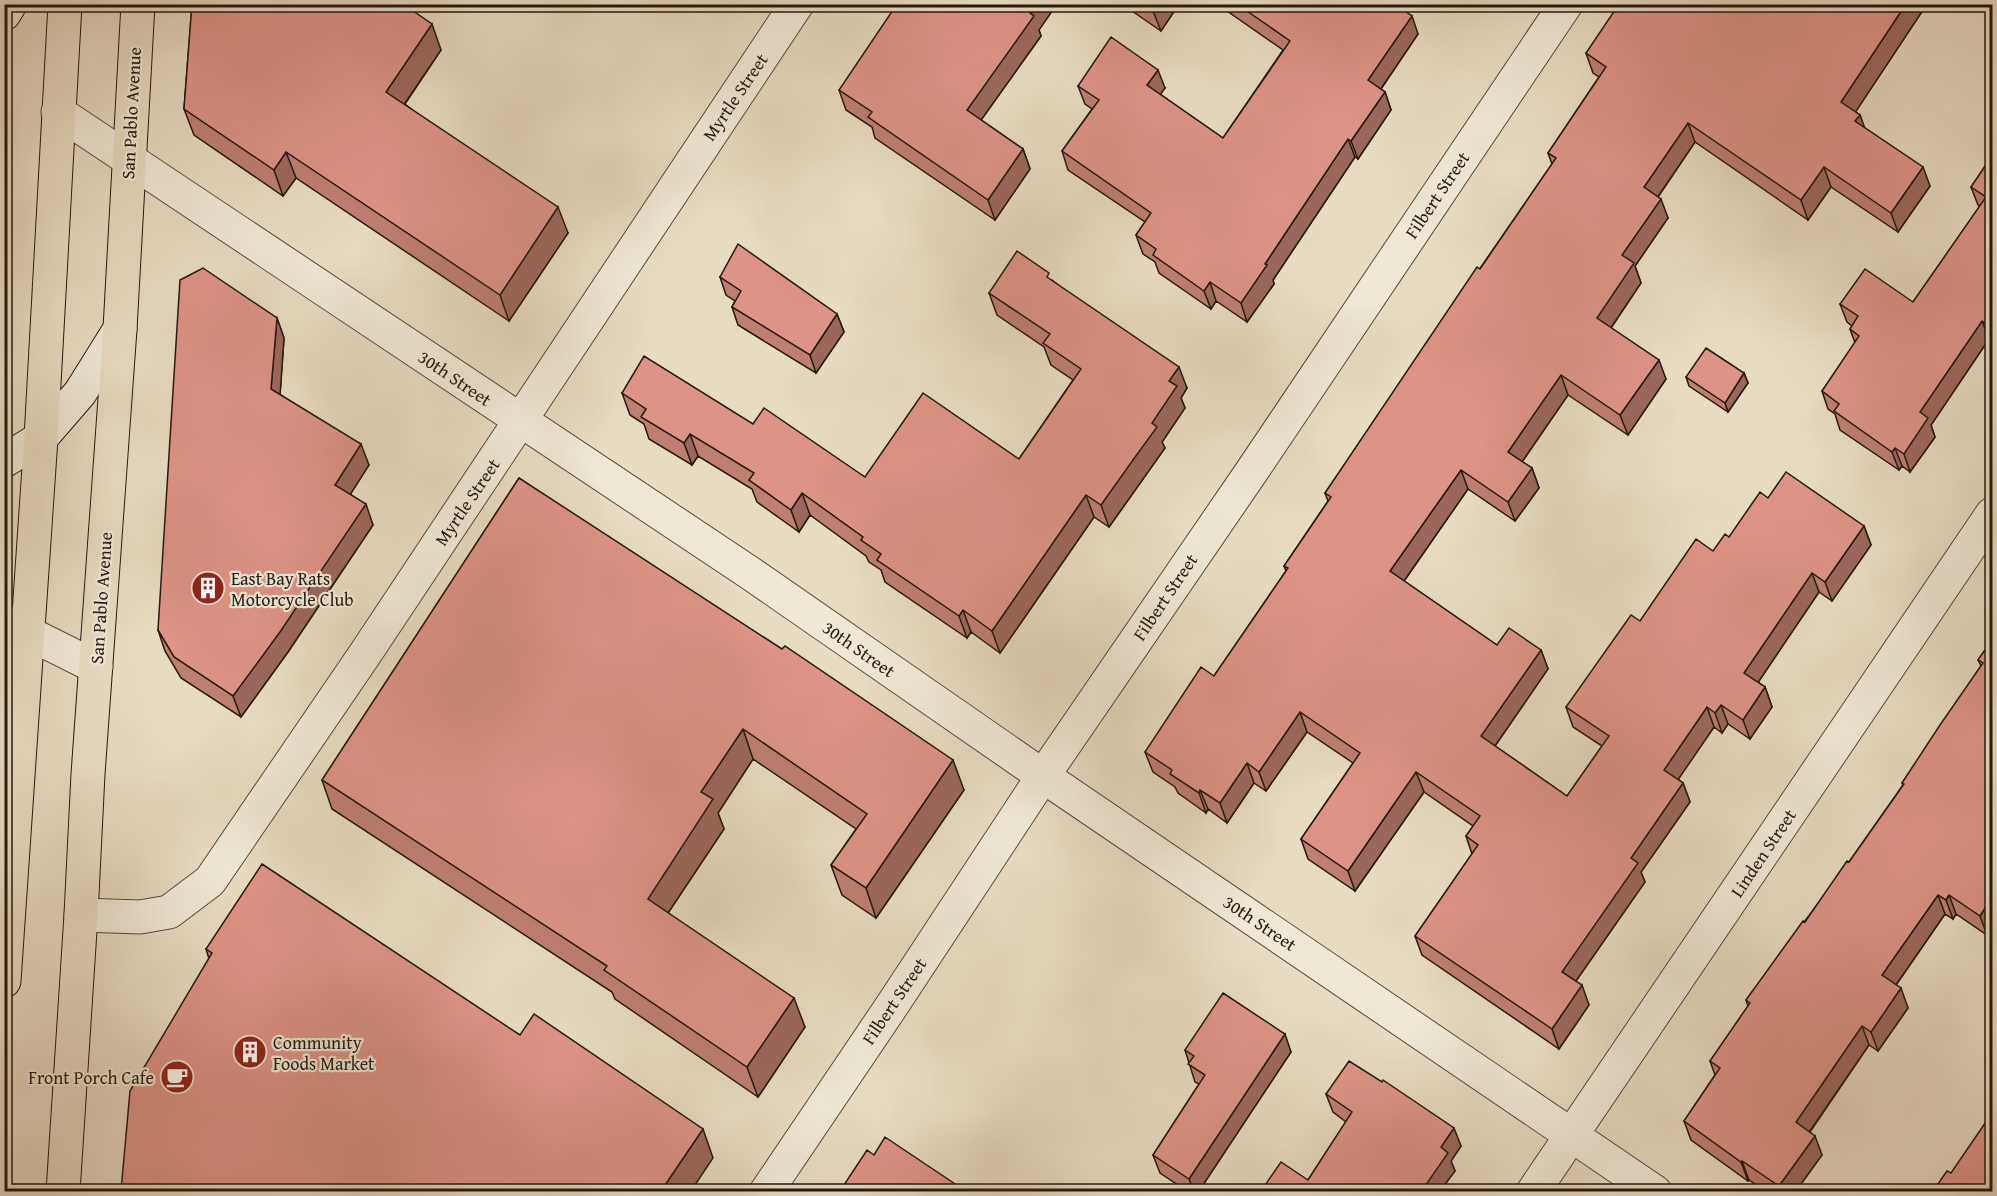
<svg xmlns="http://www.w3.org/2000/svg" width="1997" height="1196" font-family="'Gentium Book Plus',serif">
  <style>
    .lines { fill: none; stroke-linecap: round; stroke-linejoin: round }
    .street-casing { stroke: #55493d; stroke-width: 35 }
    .secondary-casing { stroke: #241811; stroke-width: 35 }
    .primary-casing { stroke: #241811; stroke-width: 35 }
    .street { stroke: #efe8d7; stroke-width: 33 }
    .secondary { stroke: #efe8d7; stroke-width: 33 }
    .primary { stroke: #e7dbc2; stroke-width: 33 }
    .wall { fill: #be7e72; stroke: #241811; stroke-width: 1.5 }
    .shaded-wall { fill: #9b675d; stroke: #241811; stroke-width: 1.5 }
    .building { fill: #dd9385; stroke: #241811; stroke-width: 1.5 }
    .labels { text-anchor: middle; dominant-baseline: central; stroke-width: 4.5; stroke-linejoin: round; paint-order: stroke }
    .street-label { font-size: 18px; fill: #241811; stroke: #efe8d7 }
    .poi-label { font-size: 18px; fill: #241811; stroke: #efe8d7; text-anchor: start }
  </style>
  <rect width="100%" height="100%" fill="#e7dbc2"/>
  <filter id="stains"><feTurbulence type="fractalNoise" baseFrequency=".00333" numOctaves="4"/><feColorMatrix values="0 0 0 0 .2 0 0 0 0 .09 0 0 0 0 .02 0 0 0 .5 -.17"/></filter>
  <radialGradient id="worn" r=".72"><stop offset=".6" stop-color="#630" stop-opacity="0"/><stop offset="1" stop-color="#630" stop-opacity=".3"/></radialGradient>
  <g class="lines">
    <defs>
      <path id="street" d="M58,112L750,573L1043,776L1655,1192
        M4,621L96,667
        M81,915L140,917L169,912L210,881L365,654L797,4
        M766,1192L891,1007L1043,776L1254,468L1566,4
        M1533,1192L1992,514"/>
      <path id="secondary" d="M4,14L10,4
        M4,461L41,438L80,393L120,329"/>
      <path id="primary" d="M4,981L41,438L65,4
        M63,1192L81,915L88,774L120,329L138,4"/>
    </defs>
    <use href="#street" class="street-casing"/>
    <use href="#secondary" class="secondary-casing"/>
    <use href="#primary" class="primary-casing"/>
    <use href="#street" class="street"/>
    <use href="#secondary" class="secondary"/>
    <use href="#primary" class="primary"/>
  </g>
  <path class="wall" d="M192,4H404L441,50L405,104L568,233L509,321L296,178L283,196L194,135L184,109Z
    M1122,4H1179L1161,31Z
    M1217,4H1401L1403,8L1402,9L1418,34L1381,89L1385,92L1391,110L1358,159L1355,157L1273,280L1274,284L1247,322L1216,301L1211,309L1159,273L1155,262L1143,254L1136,235L1145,222L1068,170L1062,151L1092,109L1085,104L1078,86L1165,88L1160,94L1223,138L1283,50Z
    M1927,4L1855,112L1860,115L1864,127L1930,186L1898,232L1831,187L1808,220L1695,142L1658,197L1668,218L1635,266L1641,283L1611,328L1666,379L1628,435L1568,395L1522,462L1532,468L1539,488L1515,521L1468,489L1404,581L1497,645L1541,650L1548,669L1495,746L1567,796L1602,746L1573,727L1566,707L1640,621L1729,537L1768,498L1864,526L1871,545L1832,601L1819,592L1758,682L1765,687L1772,707L1750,739L1728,724L1722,733L1714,727L1678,779L1683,783L1690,802L1641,872L1645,882L1576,981L1589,1005L1559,1049L1422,955L1415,936L1472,854L1466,836L1473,826L1424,792L1355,891L1308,859L1301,839L1353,763L1307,732L1266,791L1254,783L1227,823L1208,809L1206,813L1178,793L1175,787L1153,772L1145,752L1214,676L1286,571L1284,566L1328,501L1325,493L1552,164L1548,153L1599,77L1593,73L1586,53Z
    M1967,4H1982L1978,11Z
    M1039,30L1041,36L981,120L1023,149L1030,169L995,220L875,138L872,127L846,110L839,90Z
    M1992,156V342L1989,339L1931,425L1935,437L1910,472L1902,466L1899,470L1840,430L1835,414L1828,409L1822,391L1855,343L1850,329L1852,326L1847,322L1840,304L1913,302L1980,206L1978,205L1971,187Z
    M720,277L837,314L844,332L816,373L738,325L732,307L735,301L726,295Z
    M1052,280L1187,388L1181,398L1185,408L1162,442L1165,448L1109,527L1094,517L1000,653L971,632L967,638L885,582L881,570L869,562L866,556L810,515L799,532L757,502L752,489L698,456L692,465L649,439L644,424L630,415L622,393L753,424L865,477L1019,459L1073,380L1051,365L1044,347L997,315L989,293Z
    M277,318L284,338L280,394L369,465L350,494L373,525L288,652L241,717L181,678L165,651L158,630Z
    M1744,373L1748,383L1728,412L1689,386L1686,377Z
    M519,478L964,790L876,918L842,895L831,865L856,829L753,759L718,813L724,829L668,913L805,1027L758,1097L615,999L612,992L332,809L322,780Z
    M1992,640L1987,935L1956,914L1953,919L1945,914L1896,985L1908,1008L1878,1051L1869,1045L1810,1132L1822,1155L1796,1191H1765L1749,1180L1748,1181L1691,1140L1684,1121L1715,1075L1710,1061L1748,1006L1746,1000L1849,862L1903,785L1902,783L1981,666L1978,660Z
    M206,949L520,1035L713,1158L209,959Z
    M1185,1050L1291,1052L1199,1191H1187L1160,1173L1153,1155L1199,1084L1195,1082Z
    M1326,1094L1461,1146L1451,1161L1455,1171L1440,1191H1261L1308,1180L1346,1122L1333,1112Z"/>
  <path class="shaded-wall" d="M1036,4H1057L1039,30L1041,36L974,130L967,110Z
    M1158,4H1179L1161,31L1153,11Z
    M1390,4H1401L1403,8L1395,18Z
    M1906,4H1927L1849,122L1841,102Z
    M1975,4H1982L1978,11Z
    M1412,16L1418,34L1374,99L1368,80Z
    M432,24L441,50L395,118L386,92Z
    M1158,70L1165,88L1154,104L1147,85Z
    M1385,92L1391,110L1358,159L1351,141Z
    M1860,115L1867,134L1855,121Z
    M1688,123L1695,142L1651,207L1644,187Z
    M1348,139L1355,157L1273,280L1274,284L1247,322L1241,303L1265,264Z
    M1023,149L1030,169L995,220L988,200Z
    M286,152L296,178L283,196L274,170Z
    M1824,167L1831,187L1808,220L1801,200Z
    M1923,167L1930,186L1898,232L1891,213Z
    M1661,199L1668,218L1635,266L1641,283L1604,338L1597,318L1622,255Z
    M558,207L568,233L509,321L500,295Z
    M1210,282L1216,301L1211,309L1204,291Z
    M837,314L844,332L816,373L810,355Z
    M277,318L284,338L279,410L271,389Z
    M1982,321L1989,339L1931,425L1935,437L1910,472L1904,454L1920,412Z
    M1659,360L1666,379L1628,435L1620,415Z
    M1179,367L1187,388L1181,398L1185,408L1162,442L1165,448L1109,527L1101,505L1152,423L1169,381Z
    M1744,373L1748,383L1728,412L1725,403Z
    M1561,375L1568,395L1515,472L1508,452Z
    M690,434L698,456L692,465L684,443Z
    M361,444L369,465L343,506L335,485Z
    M1895,448L1902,466L1899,470L1892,452Z
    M1532,468L1539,488L1515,521L1508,502Z
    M1461,470L1468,489L1397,591L1390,571Z
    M802,493L810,515L799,532L791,510Z
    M1086,495L1094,517L1000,653L992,631Z
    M366,504L373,525L288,652L241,717L233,696Z
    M1864,526L1871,545L1832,601L1825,582Z
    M1812,573L1819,592L1751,693L1744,673Z
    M963,610L971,632L967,638L959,616Z
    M1541,650L1548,669L1488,756L1481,736Z
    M1765,687L1772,707L1750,739L1743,720Z
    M1721,705L1728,724L1722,733L1715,713Z
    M1707,707L1714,727L1671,790L1664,770Z
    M1300,712L1307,732L1266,791L1259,772Z
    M743,729L753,759L718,813L724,829L658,928L648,899L701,792Z
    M953,760L964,790L876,918L866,888Z
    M1247,763L1254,783L1227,823L1220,803Z
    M1416,772L1424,792L1355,891L1348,871Z
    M1683,783L1690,802L1641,872L1645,882L1569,991L1562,972L1631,858Z
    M1200,790L1208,809L1206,813L1199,793Z
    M1938,895L1945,914L1889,995L1882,975Z
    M1949,895L1956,914L1953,919L1946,900Z
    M1992,897V926L1987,935L1980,916Z
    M1582,985L1589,1005L1559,1049L1552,1029Z
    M1901,988L1908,1008L1878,1051L1871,1032Z
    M794,998L805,1027L758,1097L747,1067Z
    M1862,1026L1869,1045L1803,1141L1796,1122Z
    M1285,1034L1291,1052L1199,1191H1194L1189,1179Z
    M1454,1128L1461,1146L1451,1161L1455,1171L1440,1191H1426L1425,1186L1441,1147Z
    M703,1129L713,1158L691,1191H661Z
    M1815,1136L1822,1155L1796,1191H1781L1779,1186Z
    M1742,1161L1749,1180L1748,1181L1741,1162Z
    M1992,1175V1191H1981Z"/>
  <path class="building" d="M192,4H403L432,24L386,92L558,207L500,295L286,152L274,170L184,109Z
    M897,4H1036L1030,13L1034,16L967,110L1023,149L988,200L868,117L872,112L839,90Z
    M1144,4H1158L1153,11Z
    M1237,4H1395L1412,16L1368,80L1385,92L1351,141L1348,139L1265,264L1267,265L1241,303L1210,282L1204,291L1153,255L1156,249L1136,235L1151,213L1062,151L1099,100L1078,86L1111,37L1158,70L1147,85L1223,138L1290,41Z
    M1619,4H1906L1841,102L1860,115L1855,121L1923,167L1891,213L1824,167L1801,200L1688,123L1644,187L1661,199L1622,255L1634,263L1597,318L1659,360L1620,415L1561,375L1508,452L1532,468L1508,502L1461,470L1390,571L1497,645L1509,628L1541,650L1481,736L1567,796L1609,736L1566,707L1631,615L1640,621L1696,539L1713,551L1725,534L1729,537L1760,492L1768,498L1786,472L1864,526L1825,582L1812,573L1744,673L1765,687L1743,720L1721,705L1715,713L1707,707L1664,770L1683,783L1631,858L1638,863L1562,972L1582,985L1552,1029L1415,936L1478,845L1466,836L1480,816L1416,772L1348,871L1301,839L1360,753L1300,712L1259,772L1247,763L1220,803L1200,790L1199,793L1170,774L1172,770L1145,752L1201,667L1214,676L1288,568L1284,566L1331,497L1325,493L1477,267L1480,269L1556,158L1548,153L1606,67L1586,53Z
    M1992,156V328L1982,321L1920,412L1928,418L1904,454L1895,448L1892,452L1834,411L1839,404L1822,391L1859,336L1850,329L1858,316L1840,304L1865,269L1913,302L1986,197L1971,187Z
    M738,244L837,314L810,355L732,307L741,291L720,277Z
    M1017,251L1049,273L1047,277L1179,367L1169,381L1177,386L1152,423L1157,427L1133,460L1101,505L1086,495L992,631L963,610L959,616L877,560L881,554L861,540L863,537L802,493L791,510L749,480L754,473L690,434L684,443L641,417L646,409L622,393L644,356L753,424L764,408L865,477L923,393L1019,459L1081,369L1043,343L1050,334L989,293Z
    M203,268L277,318L271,389L361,444L335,485L366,504L280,632L233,696L174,657L158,630L180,280Z
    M1706,348L1744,373L1725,403L1686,377Z
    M519,478L782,649L785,646L953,760L866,888L831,865L867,814L743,729L701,792L713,799L648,899L794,998L747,1067L604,970L607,966L322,780Z
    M1992,640V879L1991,881L1992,883V897L1980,916L1949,895L1946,900L1938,895L1882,975L1901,988L1871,1032L1862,1026L1796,1122L1815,1136L1779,1186L1742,1161L1741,1162L1684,1121L1720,1068L1710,1061L1750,1003L1746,1000L1803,921L1805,922L1847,861L1849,862L1904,784L1902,783L1940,725L1983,663L1978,660Z
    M262,864L520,1035L534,1014L703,1129L661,1191H121L130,1091L212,953L206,949Z
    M1223,993L1285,1034L1189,1179L1153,1155L1205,1075L1188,1064L1194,1056L1185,1050Z
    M1349,1061L1382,1082L1383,1080L1454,1128L1441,1147L1448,1153L1425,1186L1432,1191H1261L1281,1162L1308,1180L1352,1112L1326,1094Z
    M1992,1113V1175L1981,1191H1933L1947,1171L1951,1173Z
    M885,1137L961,1188L959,1191H840L867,1150L874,1155Z"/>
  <defs>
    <symbol id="building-disc" viewBox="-11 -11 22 22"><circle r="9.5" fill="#8f2418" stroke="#efe8d7"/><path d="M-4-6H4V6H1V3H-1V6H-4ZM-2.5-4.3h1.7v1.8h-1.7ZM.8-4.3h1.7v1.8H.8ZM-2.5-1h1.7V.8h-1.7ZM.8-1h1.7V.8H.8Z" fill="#fff"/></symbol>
    <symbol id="cafe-disc" viewBox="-11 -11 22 22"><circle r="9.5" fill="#8f2418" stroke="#efe8d7"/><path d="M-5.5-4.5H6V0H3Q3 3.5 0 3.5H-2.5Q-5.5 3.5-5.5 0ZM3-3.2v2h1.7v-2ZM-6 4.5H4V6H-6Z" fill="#fff"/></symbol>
  </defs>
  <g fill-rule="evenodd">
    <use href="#building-disc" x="189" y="569" width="38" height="38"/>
    <use href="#building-disc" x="231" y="1033" width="38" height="38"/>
    <use href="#cafe-disc" x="158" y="1058" width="38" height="38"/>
  </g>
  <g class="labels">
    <g class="street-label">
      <text transform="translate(735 97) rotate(-56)">Myrtle Street</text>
      <text transform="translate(131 113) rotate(-87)">San Pablo Avenue</text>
      <text transform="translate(1437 195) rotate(-56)">Filbert Street</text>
      <text transform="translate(455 378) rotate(34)">30th Street</text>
      <text transform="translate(467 502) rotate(-56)">Myrtle Street</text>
      <text transform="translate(1165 597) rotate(-56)">Filbert Street</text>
      <text transform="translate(101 598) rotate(-86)">San Pablo Avenue</text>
      <text transform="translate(859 649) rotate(35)">30th Street</text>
      <text transform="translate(1763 853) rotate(-56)">Linden Street</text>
      <text transform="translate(1260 923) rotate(34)">30th Street</text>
      <text transform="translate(894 1001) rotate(-56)">Filbert Street</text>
    </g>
    <g class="poi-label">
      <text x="231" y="578">East Bay Rats<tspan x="231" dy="21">Motorcycle Club</tspan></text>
      <text x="273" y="1042">Community<tspan x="273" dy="21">Foods Market</tspan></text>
      <text x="154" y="1077" text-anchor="end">Front Porch Cafe</text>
    </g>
  </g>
  <rect width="1997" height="1196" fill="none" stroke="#e7dbc2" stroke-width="24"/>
  <rect x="6" y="6" width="1985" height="1184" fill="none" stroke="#241811" stroke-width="3"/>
  <rect x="12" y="12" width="1973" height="1172" fill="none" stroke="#241811" stroke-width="1.5"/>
  <rect width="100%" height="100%" filter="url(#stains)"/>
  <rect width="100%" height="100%" fill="url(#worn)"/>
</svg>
